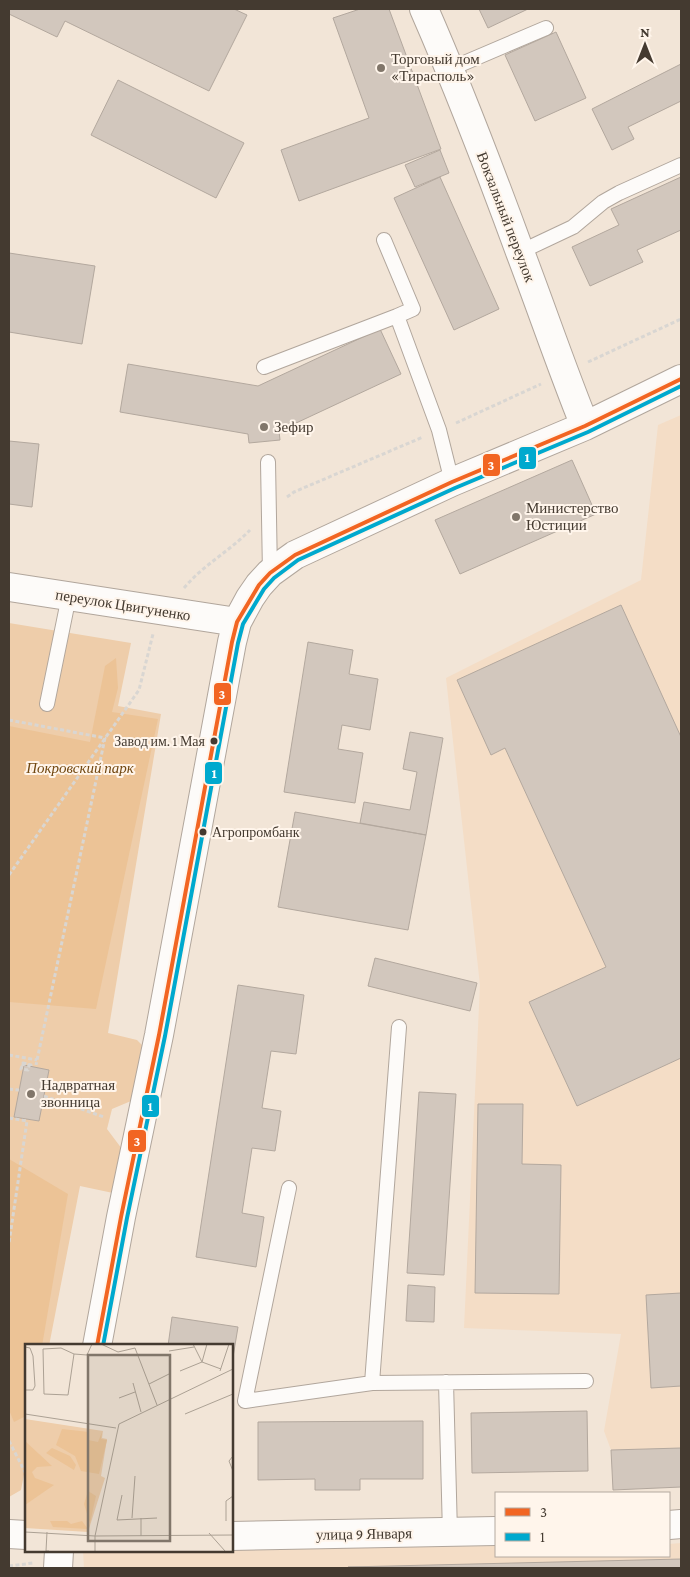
<svg xmlns="http://www.w3.org/2000/svg" width="690" height="1577" font-family="'Crimson Pro',serif">
  <style>
    .built { fill: #f4ddc6 }
    .green { fill: #eecdaa }
    .forest { fill: #ecc396 }
    .building { fill: #d2c7bd; stroke: #b3a89e }
    .lines { fill: none; stroke-linecap: round; stroke-linejoin: round }
    .lane-casing { stroke: #b1a69c; stroke-width: 16 }
    .street-casing { stroke: #b1a69c; stroke-width: 30 }
    .secondary-casing { stroke: #b1a69c; stroke-width: 30 }
    .path { stroke: #d9d6d2; stroke-width: 3; stroke-dasharray: 4 2.5; stroke-linecap: butt }
    .lane { stroke: #fdfbf9; stroke-width: 14 }
    .street { stroke: #fdfbf9; stroke-width: 28 }
    .secondary { stroke: #fdfbf9; stroke-width: 28 }
    .bus-1-casing { stroke: #fff5eb; stroke-width: 8 }
    .bus-2-casing { stroke: #fff5eb; stroke-width: 8 }
    .bus-1 { stroke: #f26522; stroke-width: 4 }
    .bus-2 { stroke: #00a9ce; stroke-width: 4 }
    .poi-dot { fill: #81766a; stroke: #fff5eb; stroke-width: 2 }
    .bus-dot { fill: #443a30; stroke: #fff5eb; stroke-width: 2 }
    .labels { text-anchor: middle; dominant-baseline: central; stroke-width: 4; stroke-linejoin: round; paint-order: stroke }
    .bus-label { font-size: 14px; fill: #443a30; stroke: #fff5eb; text-anchor: end }
    .poi-label { font-size: 15px; fill: #443a30; stroke: #fff5eb; text-anchor: start }
    .street-label { font-size: 15px; fill: #443a30; stroke: #fff5eb }
    .park-label { font-size: 15px; font-style: italic; fill: #724811; stroke: #fff5eb }
    .inset-road { fill: none; stroke: #aca194; stroke-width: 1 }
    .view { fill: #81766a; fill-opacity: 0.15; stroke: #81766a; stroke-width: 2.5 }
    .inset-edge { fill: none; stroke: #443a30; stroke-width: 2.5 }
    .line-badge { stroke: #fff5eb; stroke-width: 2 }
    .badge-label { font-size: 14px; text-anchor: middle; font-weight: bold; fill: #fff }
  </style>
  <rect width="100%" height="100%" fill="#f2e5d7"/>
  <path class="built" d="M681,415V1448L611,1450L604,1431L621,1334L464,1328L480,985L446,678L641,580L658,425Z
    M681,1543V1568H84L83,1551H231V1549L496,1546V1556H669V1544Z"/>
  <path class="green" d="M9,623L131,643L118,706L161,714L108,1033L137,1040L142,1045L131,1101L112,1109L107,1129L122,1149L113,1193L80,1186L49,1346H26V1464L21,1490L9,1497Z"/>
  <path class="forest" d="M116,658L118,688L112,712L158,719L96,1009L9,1002V726L90,742L105,666Z
    M9,1159L68,1194L42,1346H26V1416L14,1422L9,1410Z"/>
  <path class="building" d="M9,9H234L247,15L209,91L65,21L57,37L9,14Z
    M360,9H389L441,149L299,201L281,150L369,118L333,18Z
    M479,9H528L488,28Z
    M556,32L586,98L535,121L505,55Z
    M681,64V101L628,127L634,139L612,150L592,109Z
    M118,80L244,143L216,198L91,135Z
    M440,150L449,173L415,187L405,165Z
    M440,177L499,309L454,330L394,198Z
    M681,177V230L637,250L643,262L590,286L572,247L619,225L611,209Z
    M9,253L95,266L82,344L9,332Z
    M380,329L401,374L279,431L280,440L249,443L248,434L120,412L128,364L258,386Z
    M9,441L39,444L32,507L9,504Z
    M572,460L596,514L460,574L435,520Z
    M621,605L681,737V1058L577,1106L529,1002L606,967L505,748L491,755L457,680Z
    M308,642L353,650L349,674L378,679L370,730L342,725L338,749L363,753L355,803L284,792Z
    M410,732L443,738L426,835L360,823L364,802L410,810L417,772L403,769Z
    M295,812L426,835L408,930L278,907Z
    M375,958L477,983L470,1011L368,986Z
    M238,985L304,995L296,1054L271,1051L262,1108L281,1111L275,1151L252,1148L242,1213L264,1217L256,1267L196,1257Z
    M24,1065L49,1070L39,1121L14,1117Z
    M419,1092L456,1094L444,1275L407,1273Z
    M478,1104H523L522,1164L561,1165L559,1294L475,1293Z
    M408,1285L435,1287L434,1322L406,1321Z
    M681,1293V1386L651,1388L646,1295Z
    M172,1317L238,1327L231,1369V1346H168Z
    M587,1411L588,1471L472,1473L471,1413Z
    M423,1421V1479H360V1490H315V1479L258,1480V1422Z
    M681,1448V1487L613,1490L611,1450Z
    M681,1559V1568L348,1567Z"/>
  <g class="lines">
    <defs>
      <path id="lane" d="M450,69L546,28
        M384,240L413,309L397,316L439,430L452,482
        M520,252L573,227L603,202L619,193L681,165
        M264,367L397,316
        M268,462L270,573
        M47,704L69,596
        M289,1188L245,1401L372,1383L586,1381
        M446,1382L450,1533
        M372,1383L399,1027"/>
      <path id="street" d="M424,9C459,89 490,170 520,252C542,310 562,369 585,426
        M9,587L237,622
        M97,1346L121,1217L159,1035L232,642L237,622L250,598L259,585L270,573L295,555L452,482L585,426L681,379
        M58,1568L59,1551"/>
      <path id="secondary" d="M669,1525L681,1524
        M9,1534L26,1535
        M231,1536L496,1531"/>
    </defs>
    <use href="#lane" class="lane-casing"/>
    <use href="#street" class="street-casing"/>
    <use href="#secondary" class="secondary-casing"/>
    <path class="path" d="M588,362L681,319
      M456,423L541,384
      M287,497L294,492L423,437
      M184,588C203,565 230,551 250,530
      M9,720L105,738L36,1065
      M9,875L139,690L153,634
      M9,1055L37,1060
      M23,1066V1064L29,1065L28,1070L21,1069L23,1063L31,1065V1066
      M9,1089L19,1090
      M44,1096L104,1117
      M9,1118L27,1121L9,1243
      M9,1441L26,1474
      M9,1566L33,1563"/>
    <use href="#lane" class="lane"/>
    <use href="#street" class="street"/>
    <use href="#secondary" class="secondary"/>
    <defs>
      <path id="bus-1" d="M97,1346L121,1217L159,1035L232,642L237,622L259,585L270,573L295,555L452,482L585,426L681,379"/>
      <path id="bus-2" d="M103,1346L127,1218L165,1036L238,643L243,624L264,589L274,578L298,560L455,488L588,432L681,386"/>
    </defs>
    <use href="#bus-1" class="bus-1-casing"/>
    <use href="#bus-2" class="bus-2-casing"/>
    <use href="#bus-1" class="bus-1"/>
    <use href="#bus-2" class="bus-2"/>
  </g>
  <g class="poi-dot">
    <circle cx="381" cy="68" r="5"/>
    <circle cx="264" cy="427" r="5"/>
    <circle cx="516" cy="517" r="5"/>
    <circle cx="31" cy="1094" r="5"/>
  </g>
  <g class="bus-dot">
    <circle cx="214" cy="741" r="4.5"/>
    <circle cx="203" cy="832" r="4.5"/>
  </g>
  <g class="labels">
    <g class="bus-label">
      <text x="205" y="741">Завод им. 1 Мая</text>
      <text x="212" y="832" text-anchor="start">Агропромбанк</text>
    </g>
    <g class="poi-label">
      <text x="391" y="59">Торговый дом<tspan x="391" dy="17">«Тирасполь»</tspan></text>
      <text x="274" y="427">Зефир</text>
      <text x="526" y="508">Министерство<tspan x="526" dy="17">Юстиции</tspan></text>
      <text x="41" y="1085">Надвратная<tspan x="41" dy="17">звонница</tspan></text>
    </g>
    <g class="street-label">
      <text transform="translate(506 217) rotate(69)">Вокзальный переулок</text>
      <text transform="translate(123 605) rotate(9)">переулок Цвигуненко</text>
      <text transform="translate(364 1534) rotate(-1)">улица 9 Января</text>
    </g>
    <g class="park-label">
      <text x="80" y="768">Покровский парк</text>
    </g>
  </g>
  <g transform="translate(25 1344)">
    <rect width="208" height="208" fill="#f2e5d7"/>
    <path d="M0,75L78,87L77,94L82,95L76,132L80,134L63,188L0,184Z" fill="#eecdaa"/>
    <path d="M37,85L64,88L63,96L73,98L77,88L76,95L82,96L74,130L56,127L50,112L31,101ZM0,97L27,122L12,123L7,128L10,134L29,141L0,161ZM27,104L45,112L51,121L49,126L21,109ZM63,147L71,152L65,179L59,160ZM25,177H42L46,180L57,177L63,185L28,183Z" fill="#ecc396"/>
    <path class="inset-road" d="M76,0L93,8L110,4M168,0L177,18L196,25M0,3L5,4L8,12L10,42L8,46H0M110,4L132,61M144,7L169,3M49,10L36,4L18,5L19,50L43,51L49,10L62,11L67,0M177,18L182,0M155,27L177,18M195,27L204,0M108,39L116,68M124,40L144,30M94,54L110,48M0,70L91,84M160,70L208,50M208,112L204,117L208,127M97,151L92,176L132,174M107,174L110,132M116,174V192M201,177V157L208,152M0,188L70,192L208,191M22,188L21,207H24M184,189L200,207M70,207V192L94,80L208,25"/>
    <path class="view" d="M63,11H145V197H63Z"/>
    <rect width="208" height="208" class="inset-edge"/>
  </g>
  <g class="line-badge">
    <rect x="518" y="446" width="19" height="24" rx="5" fill="#00a9ce"/>
    <rect x="482" y="453" width="19" height="24" rx="5" fill="#f26522"/>
    <rect x="213" y="682" width="19" height="24" rx="5" fill="#f26522"/>
    <rect x="204" y="761" width="19" height="24" rx="5" fill="#00a9ce"/>
    <rect x="141" y="1094" width="19" height="24" rx="5" fill="#00a9ce"/>
    <rect x="127" y="1129" width="20" height="24" rx="5" fill="#f26522"/>
  </g>
  <g class="badge-label">
    <text x="527" y="462">1</text>
    <text x="491" y="470">3</text>
    <text x="222" y="699">3</text>
    <text x="214" y="778">1</text>
    <text x="150" y="1111">1</text>
    <text x="137" y="1146">3</text>
  </g>
  <rect width="690" height="1577" fill="none" stroke="#443a30" stroke-width="20"/>
  <rect x="495" y="1492" width="175" height="65" fill="#fff5eb" stroke="#b4aaa0"/>
  <rect x="505" y="1508" width="25" height="8" fill="#f26522" stroke="#b4aaa0"/>
  <text x="540" y="1517" font-size="15" fill="#443a30">3</text>
  <rect x="505" y="1533" width="25" height="8" fill="#00a9ce" stroke="#b4aaa0"/>
  <text x="540" y="1542" font-size="15" fill="#443a30">1</text>
  <g transform="translate(645 45)" stroke="#fff5eb" stroke-width="4" paint-order="stroke">
  <path d="M0-4L9 19L0 12L-9 19Z" fill="#443a30"/>
  <text y="-8" font-size="14" font-weight="bold" text-anchor="middle" fill="#443a30">N</text>
  </g>
</svg>
